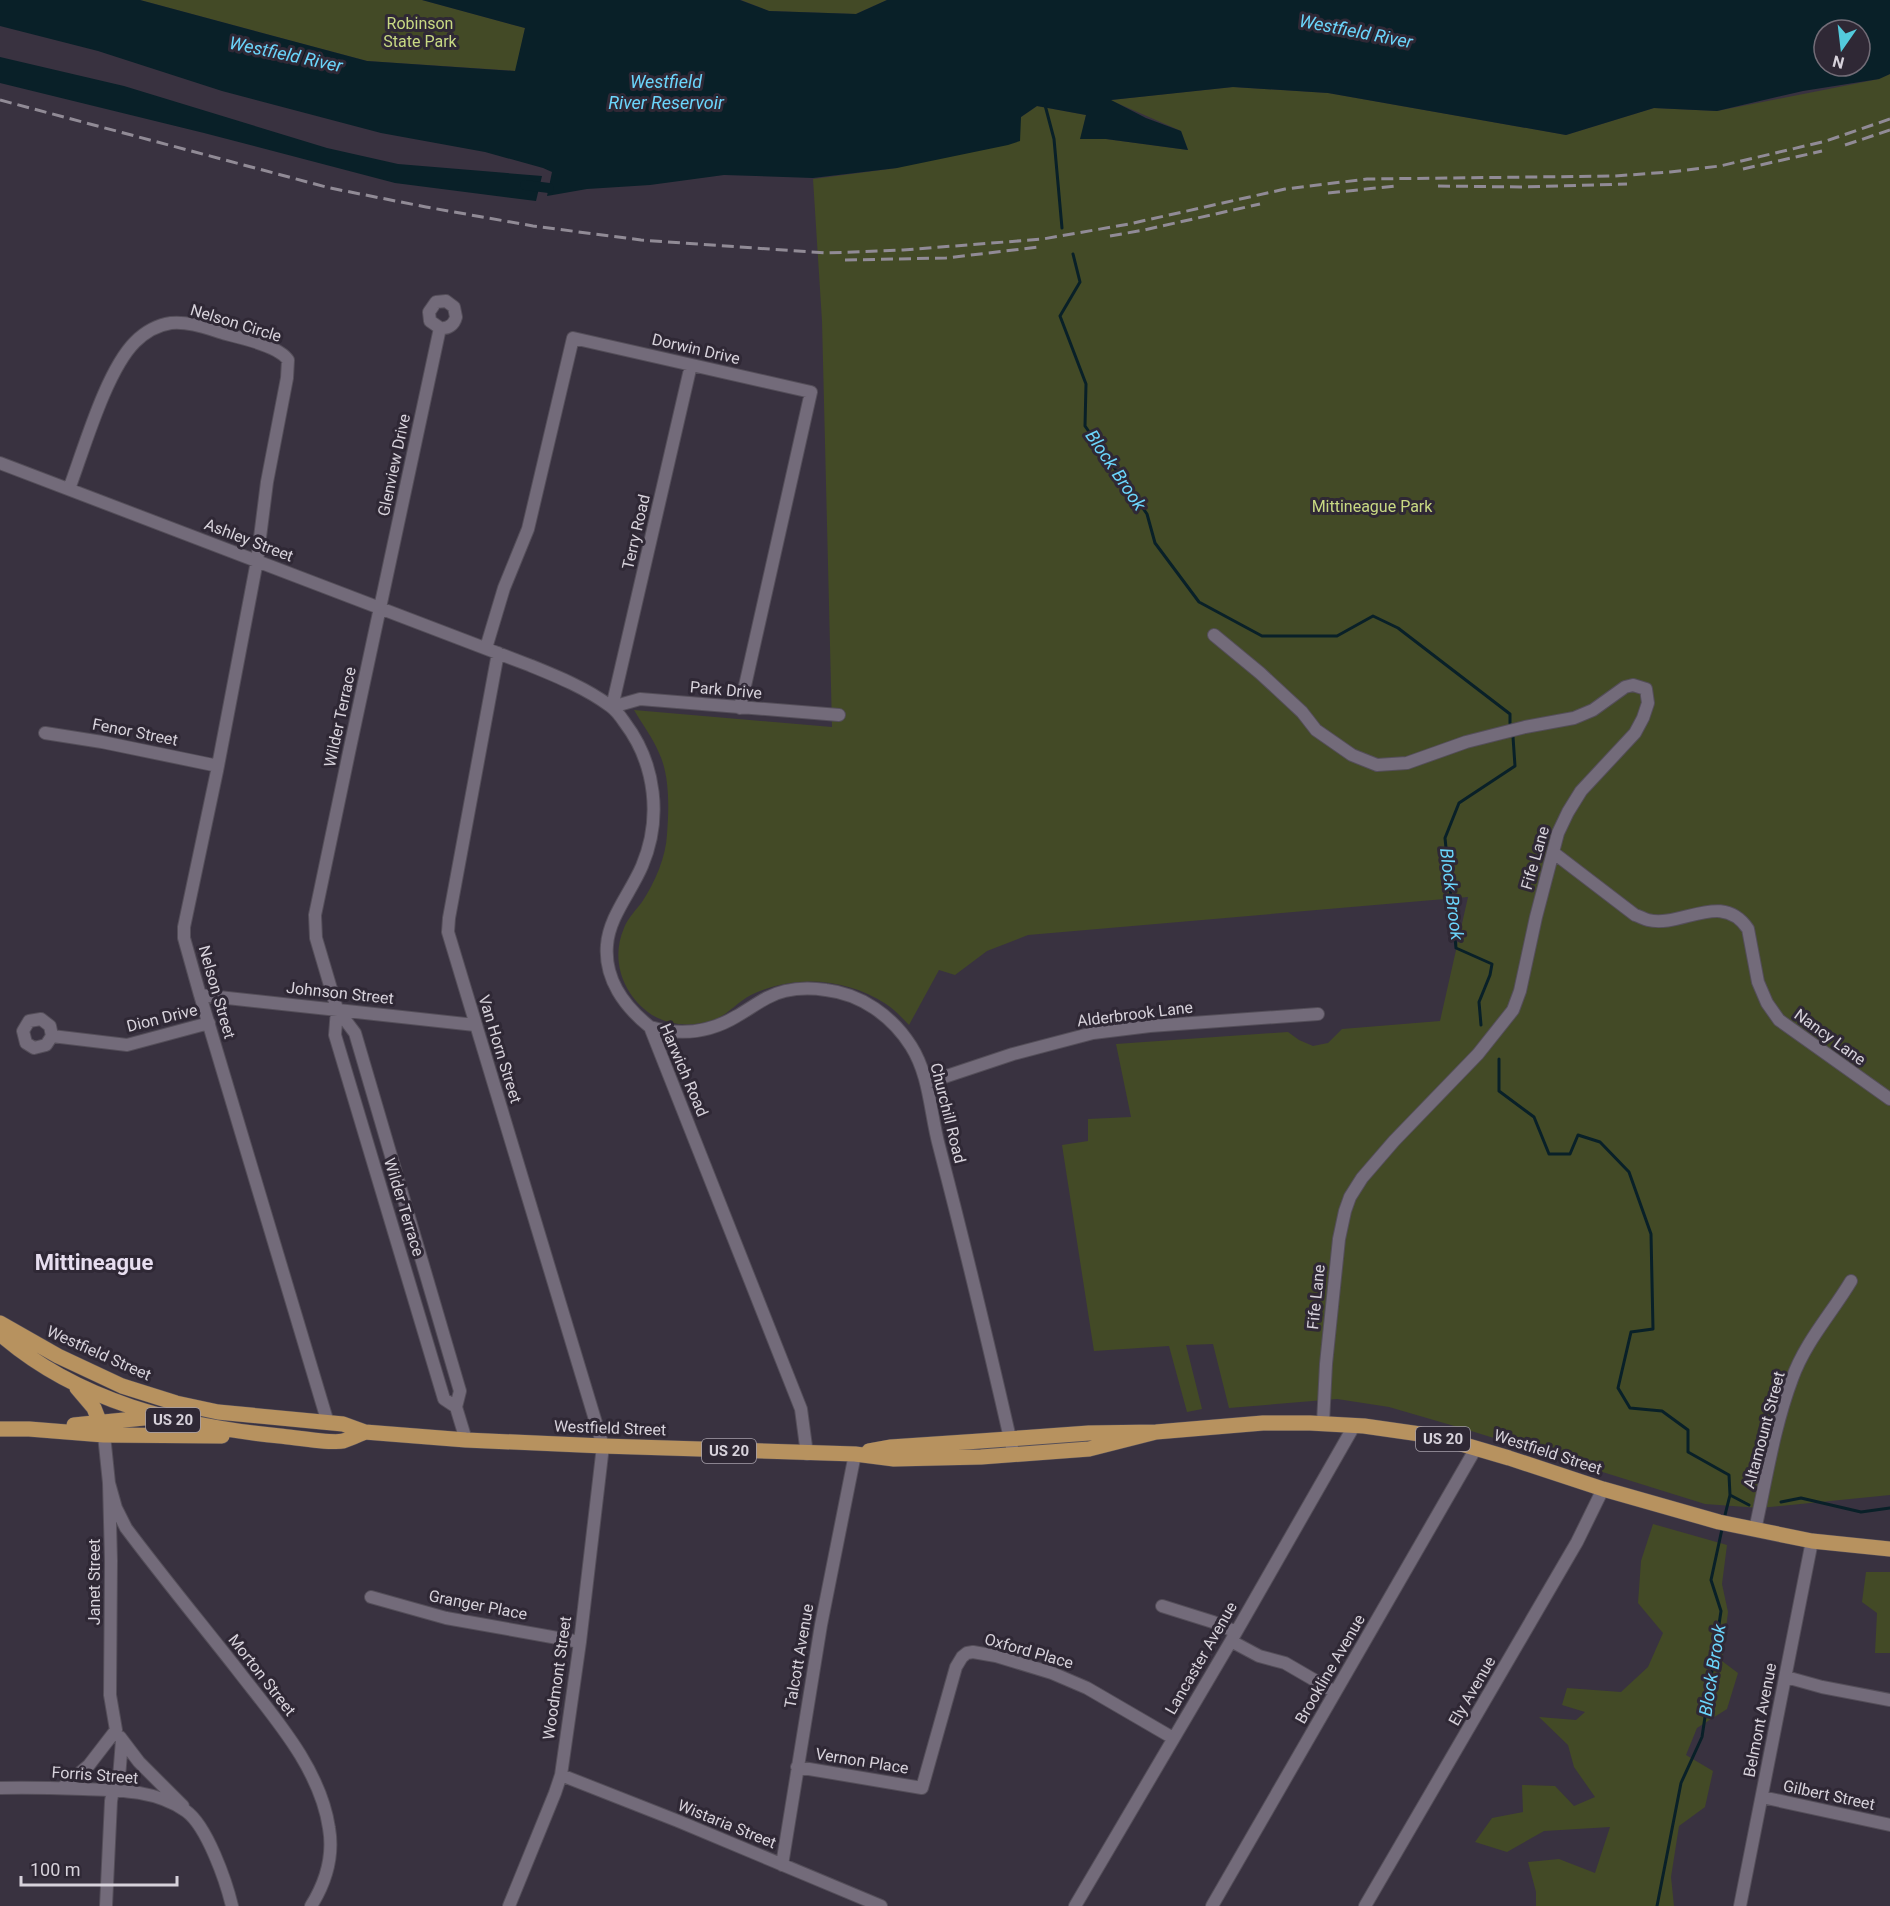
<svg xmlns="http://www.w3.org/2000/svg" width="1890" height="1906" font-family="Roboto,sans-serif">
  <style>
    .green { fill: #434a26 }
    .water { fill: #092028; fill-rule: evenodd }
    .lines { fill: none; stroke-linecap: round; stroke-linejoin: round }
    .stream { stroke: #092028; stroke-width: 3 }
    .canal { stroke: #092028; stroke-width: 10 }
    .minor-casing { stroke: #544e59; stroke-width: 14 }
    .major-casing { stroke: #544e59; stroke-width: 16 }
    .minor { stroke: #736b7a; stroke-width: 12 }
    .major { stroke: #b7925f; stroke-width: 15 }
    .rail { stroke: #918b96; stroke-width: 3; stroke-dasharray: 12 6; stroke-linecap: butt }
    .labels { text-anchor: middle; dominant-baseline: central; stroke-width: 6; stroke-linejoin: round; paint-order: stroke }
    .shield { fill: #2f2835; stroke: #a59fa9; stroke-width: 1.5 }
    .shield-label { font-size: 15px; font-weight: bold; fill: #d7d2db }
    .park-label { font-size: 16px; fill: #c8d983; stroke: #2f2835 }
    .street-label { font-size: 16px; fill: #d7d2db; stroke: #2f2835 }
    .water-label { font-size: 18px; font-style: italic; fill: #6bd5fb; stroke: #2f2835 }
    .district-label { font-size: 22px; font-weight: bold; fill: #e7deef; stroke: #2f2835 }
  </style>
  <rect width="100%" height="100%" fill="#393240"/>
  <path class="green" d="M140,0H422L525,28L516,71L367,61Z
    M741,0H887L856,14L769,11Z
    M1890,74V1495L1760,1508L1705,1504L1468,1430L1389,1407L1337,1399L1229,1408L1213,1344L1186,1345L1202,1409L1187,1412L1169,1346L1094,1351L1062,1145L1088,1141V1119L1131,1117L1116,1044L1288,1032L1299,1040L1313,1046L1328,1043L1342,1029L1440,1021L1468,897L1028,935L987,951L955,975L939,970L909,1025C902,1018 894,1009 886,1004C846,978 794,974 751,995C739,1001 729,1013 718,1018C696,1027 673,1027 652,1015C623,996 610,960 624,928C628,918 636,910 642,902C655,882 666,857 667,834C669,809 670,776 659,753C653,738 642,724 634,710L832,727L822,321L813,179L897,168L1021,117L1037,106L1086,115L1081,139H1106L1188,150L1181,131L1110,100L1233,87L1328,93L1566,135L1654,108L1717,111L1879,79Z
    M1653,1524L1727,1545L1722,1584L1728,1612L1722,1661L1738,1673L1727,1709L1697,1728L1686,1755L1713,1771L1705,1807L1679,1826L1671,1877L1674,1906H1536V1892L1528,1862L1559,1859L1595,1873L1610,1827L1544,1831L1507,1852L1475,1842L1492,1818L1523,1812L1522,1785L1555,1786L1574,1806L1595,1797L1574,1767L1568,1745L1539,1717L1576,1720L1585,1712L1562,1705L1567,1688L1621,1692L1648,1667L1663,1633L1638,1603L1641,1561Z
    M1866,1572H1890V1653H1875L1877,1613L1862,1602Z"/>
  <path class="water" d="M0,0H140L367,61L515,71L525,28L422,0H740L769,11L856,14L887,0H1890V74L1879,79L1803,91L1717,111L1654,108L1566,135L1328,93L1233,87L1111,100L1146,118L1181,131L1188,150L1106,139H1080L1086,115L1037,106L1021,117L1020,141L1008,145L897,168L813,178L724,175L650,185L587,189L547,196L552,172L543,168L485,152L381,133L222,91L98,51L0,26ZM1824,30H1860V66H1824Z
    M0,57L124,86L327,148L398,164L542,176L536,201L395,183L204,133L0,83Z"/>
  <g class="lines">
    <path class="stream" d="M1045,105L1054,139L1062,228
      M1073,254L1080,282L1060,316L1086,384L1085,426L1147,514L1155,543L1199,602L1262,636H1337L1373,616L1398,628L1510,714V723
      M1481,1025L1479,1002L1490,975L1492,964L1456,948L1445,838L1459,803L1515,766L1513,737
      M1499,1059V1091L1534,1117L1549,1154H1570L1578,1135L1600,1142L1629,1172L1651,1234L1653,1329L1631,1332L1618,1388L1630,1408L1662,1411L1688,1430V1452L1729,1475L1730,1495L1724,1519
      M1730,1495L1749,1505
      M1781,1502L1801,1498L1861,1512L1890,1508
      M1657,1906L1681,1783L1702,1737L1721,1611L1711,1580L1722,1529"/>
    <path class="canal" d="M525,185L549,188"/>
    <defs>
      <path id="minor" d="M440,328C448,329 454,325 456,317L454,307L446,301L436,302L429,312L430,321L440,328C399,524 355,719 315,915L316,938L337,1009L355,1033L460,1391L456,1407L466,1440
        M0,463L529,665C556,676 586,688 610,706C616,710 621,717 625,723C656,764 662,819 642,866C631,892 609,917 607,945C604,979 625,1007 650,1027L801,1409L807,1454
        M69,489C84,449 106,371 135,342C145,332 158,325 171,323C189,321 209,329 226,334C242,338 279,346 288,360L287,378L267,482L257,561L217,771L184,927V938L200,995L328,1423
        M1214,635L1260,673L1302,712L1316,730L1352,755L1377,765L1407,763L1466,742L1525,727L1574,718L1593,710L1625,687L1633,685L1646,689L1648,703L1643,718L1635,733L1581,791L1568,812L1558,833L1536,917L1520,991L1513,1010L1478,1054L1394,1141L1362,1178L1350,1197L1345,1211L1339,1239L1326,1364L1323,1423
        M486,648L504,588L528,529L573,338L811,392L740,708
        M498,653L449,918L448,932L603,1446L580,1642L561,1775L555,1793L509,1906
        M612,707L691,365
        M612,707L640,699L839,715
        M45,733L102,742L218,766
        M1554,853L1635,915C1639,916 1644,919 1648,920C1682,928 1722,890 1748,929L1758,982L1767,1003L1779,1020L1890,1099
        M200,995L475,1025
        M337,1009L335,1035L444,1399L456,1407
        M650,1027C681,1036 709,1033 737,1016C753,1007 767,995 785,991C798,988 813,988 826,990C861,994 892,1016 911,1046C930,1076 930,1113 939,1146C965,1246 989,1346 1012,1447
        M52,1036L50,1026L41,1019L29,1021L23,1031L26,1043L34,1048L46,1045L52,1036L127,1045L209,1023
        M926,1083L1013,1054L1093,1033L1150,1026L1318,1014
        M109,1483L116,1508L126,1528C162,1576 199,1621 236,1668C272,1715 320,1767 329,1828C334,1857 326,1882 311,1906
        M1755,1530C1766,1480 1774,1427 1792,1379C1805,1342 1832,1313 1851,1281
        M371,1597L446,1618L580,1642
        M1162,1606L1213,1622L1236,1632
        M1231,1641L1259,1656L1285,1663L1335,1692
        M1786,1677L1822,1687L1890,1700
        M120,1737L139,1762L183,1806
        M797,1767L922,1788L956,1667L962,1657L967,1653L973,1652L996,1656L1052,1673L1087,1688L1173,1738
        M561,1775L678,1821L881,1906
        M0,1788C28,1787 56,1788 83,1789C118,1790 156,1790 186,1811C207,1826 226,1881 232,1906
        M62,1788L89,1765L116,1730L110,1695L111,1561L109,1483L104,1435
        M1762,1797L1890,1825
        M782,1865L821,1625L855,1454
        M106,1906L111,1801L113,1790L119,1778L122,1740
        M1075,1906L1231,1641L1354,1426
        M1212,1906L1476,1448
        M1365,1906L1577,1542L1603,1489
        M1740,1906L1812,1541"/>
      <path id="major" d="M0,1323L58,1356L122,1386L176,1403L218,1412L343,1424L365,1432L466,1440L603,1446L855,1454L894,1459L981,1457L1089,1449L1156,1432
        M0,1334C78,1402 179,1426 280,1436C293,1437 332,1444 343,1441C350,1439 358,1435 365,1432
        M77,1388L94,1408L103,1431
        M74,1425L154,1417
        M0,1429H29L104,1435L222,1436
        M869,1451L891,1447L980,1441L1089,1433L1156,1432L1263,1423H1310L1364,1426L1420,1434L1458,1443L1509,1458L1603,1489L1719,1522L1812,1541L1890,1549"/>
    </defs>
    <use href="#minor" class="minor-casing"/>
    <use href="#major" class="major-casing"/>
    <use href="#minor" class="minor"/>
    <use href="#major" class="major"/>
    <path class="rail" d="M0,100L330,188L426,207L533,226L641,240L826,253L903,250L1043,239L1129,224L1285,189L1367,179L1615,176L1670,172L1720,166L1826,141L1890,119
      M1845,145L1890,130
      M1743,169L1822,151
      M1438,186L1521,187L1627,184
      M1328,193L1396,186
      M1110,236L1144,230L1260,204
      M845,260L946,258L1039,247"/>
  </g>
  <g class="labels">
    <g class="shield">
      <rect x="146" y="1408" width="54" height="24" rx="4.5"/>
      <rect x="1416" y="1427" width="54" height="24" rx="4.5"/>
      <rect x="702" y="1439" width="54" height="24" rx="4.5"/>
    </g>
    <g class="shield-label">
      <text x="173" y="1420">US 20</text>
      <text x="1443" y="1439">US 20</text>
      <text x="729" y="1451">US 20</text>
    </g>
    <g class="park-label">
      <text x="420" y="23">Robinson<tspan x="420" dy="18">State Park</tspan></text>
      <text x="1372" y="506">Mittineague Park</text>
    </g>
    <g class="street-label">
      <text transform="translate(236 323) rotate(17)">Nelson Circle</text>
      <text transform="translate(696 349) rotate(13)">Dorwin Drive</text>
      <text transform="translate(394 465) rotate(-78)">Glenview Drive</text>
      <text transform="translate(636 532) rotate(-77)">Terry Road</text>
      <text transform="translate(249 540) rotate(21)">Ashley Street</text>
      <text transform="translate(726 690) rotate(5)">Park Drive</text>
      <text transform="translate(340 717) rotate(-78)">Wilder Terrace</text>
      <text transform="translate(135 732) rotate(11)">Fenor Street</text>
      <text transform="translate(1535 858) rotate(-74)">Fife Lane</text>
      <text transform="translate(217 992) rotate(74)">Nelson Street</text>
      <text transform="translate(340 993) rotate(6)">Johnson Street</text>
      <text transform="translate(1135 1014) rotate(-7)">Alderbrook Lane</text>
      <text transform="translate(162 1018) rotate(-14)">Dion Drive</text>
      <text transform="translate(1830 1037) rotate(36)">Nancy Lane</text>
      <text transform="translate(500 1049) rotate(73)">Van Horn Street</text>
      <text transform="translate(684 1070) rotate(67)">Harwich Road</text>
      <text transform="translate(948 1113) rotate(76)">Churchill Road</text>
      <text transform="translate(404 1207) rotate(73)">Wilder Terrace</text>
      <text transform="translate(1316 1297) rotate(-84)">Fife Lane</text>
      <text transform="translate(99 1353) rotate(24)">Westfield Street</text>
      <text transform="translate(610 1428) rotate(2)">Westfield Street</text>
      <text transform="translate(1764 1430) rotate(-75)">Altamount Street</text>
      <text transform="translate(1548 1452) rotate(18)">Westfield Street</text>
      <text transform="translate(94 1582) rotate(-90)">Janet Street</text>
      <text transform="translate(478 1605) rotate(11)">Granger Place</text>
      <text transform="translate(1029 1651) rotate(16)">Oxford Place</text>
      <text transform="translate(799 1656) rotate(-80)">Talcott Avenue</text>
      <text transform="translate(1201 1658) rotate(-60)">Lancaster Avenue</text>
      <text transform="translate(1330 1669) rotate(-60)">Brookline Avenue</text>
      <text transform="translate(262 1675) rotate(52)">Morton Street</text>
      <text transform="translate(557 1678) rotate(-82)">Woodmont Street</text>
      <text transform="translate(1472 1691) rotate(-60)">Ely Avenue</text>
      <text transform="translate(1760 1720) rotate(-79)">Belmont Avenue</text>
      <text transform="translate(862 1761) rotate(9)">Vernon Place</text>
      <text transform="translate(95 1775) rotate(4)">Forris Street</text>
      <text transform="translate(1829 1795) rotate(12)">Gilbert Street</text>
      <text transform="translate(727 1824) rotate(22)">Wistaria Street</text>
    </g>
    <g class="water-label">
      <text transform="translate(1356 31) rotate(11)">Westfield River</text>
      <text transform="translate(286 54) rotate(12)">Westfield River</text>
      <text x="666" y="81">Westfield<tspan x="666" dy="21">River Reservoir</tspan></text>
      <text transform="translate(1116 470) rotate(56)">Block Brook</text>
      <text transform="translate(1452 894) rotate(83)">Block Brook</text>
      <text transform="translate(1712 1670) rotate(-81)">Block Brook</text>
    </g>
    <g class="district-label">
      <text x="94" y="1262">Mittineague</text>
    </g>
  </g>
  <g transform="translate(1842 48) rotate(194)"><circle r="28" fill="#2f2835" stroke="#726c77" stroke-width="1.5"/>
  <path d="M0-4.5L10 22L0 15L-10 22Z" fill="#53cadc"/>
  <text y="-9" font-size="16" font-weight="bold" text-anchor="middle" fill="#d7d2db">N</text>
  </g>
  <path d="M21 1876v9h156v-9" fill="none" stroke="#d7d2db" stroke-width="3"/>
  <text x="30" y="1876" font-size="18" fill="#d7d2db" stroke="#2f2835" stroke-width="4.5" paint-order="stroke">100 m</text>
</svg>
